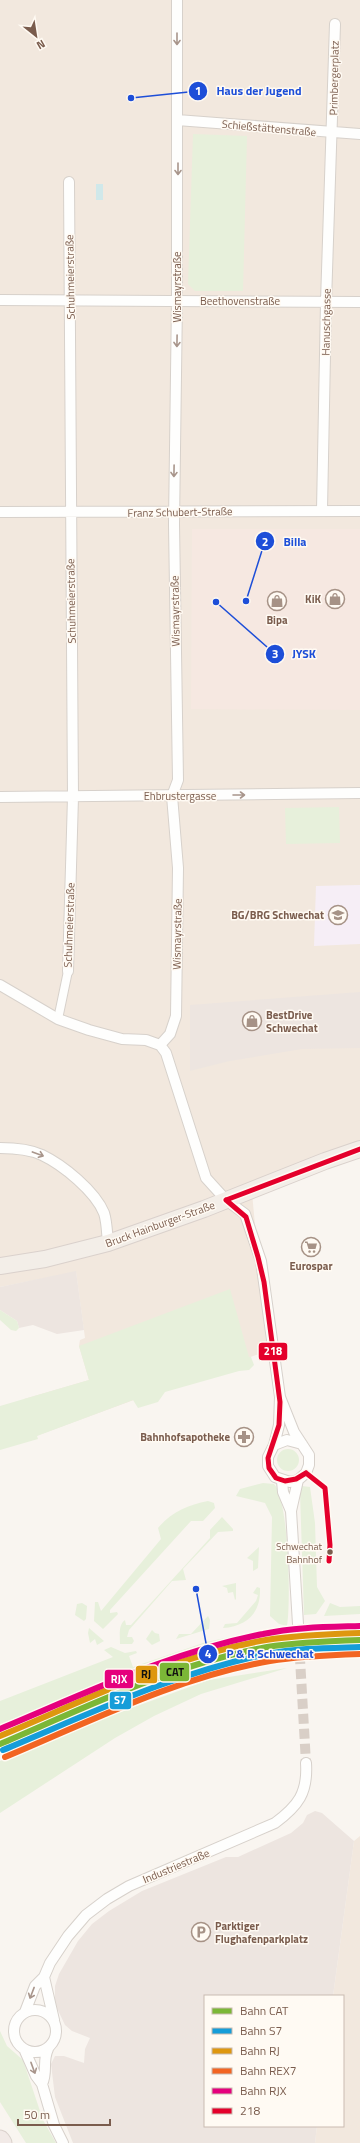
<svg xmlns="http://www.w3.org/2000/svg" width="360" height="2143" font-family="'Titillium Web',sans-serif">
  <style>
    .residential { fill: #f2e8de }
    .commercial { fill: #f6e8e1 }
    .industrial { fill: #ede5e0 }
    .education { fill: #f6eef6 }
    .green { fill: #e7f0db }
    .water { fill: #d0e8ea }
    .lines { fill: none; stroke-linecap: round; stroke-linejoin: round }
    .minor-tunnel { stroke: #d9cfc7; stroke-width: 10; stroke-dasharray: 10 5; stroke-linecap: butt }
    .pedestrian-casing { stroke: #d7d1cb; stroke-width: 10 }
    .minor-casing { stroke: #d7d1cb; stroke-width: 12 }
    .primary-casing { stroke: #dad1cc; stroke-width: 18 }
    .motorway-casing { stroke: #dad1cc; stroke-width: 21 }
    .pedestrian { stroke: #fefefd; stroke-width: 8 }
    .minor { stroke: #fefefd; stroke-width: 10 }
    .primary { stroke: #f3eee8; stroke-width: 16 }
    .motorway { stroke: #f2eae7; stroke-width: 19 }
    .bus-1-casing { stroke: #fffaf3; stroke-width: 8 }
    .bus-1 { stroke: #e4002b; stroke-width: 5 }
    .rail-1-casing { stroke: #fffaf3; stroke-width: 9 }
    .rail-2-casing { stroke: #fffaf3; stroke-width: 9 }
    .rail-3-casing { stroke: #fffaf3; stroke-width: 9 }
    .rail-4-casing { stroke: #fffaf3; stroke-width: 9 }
    .rail-5-casing { stroke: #fffaf3; stroke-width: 9 }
    .rail-1 { stroke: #7bb737; stroke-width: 6 }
    .rail-2 { stroke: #159dd9; stroke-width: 6 }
    .rail-3 { stroke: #de970f; stroke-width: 6 }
    .rail-4 { stroke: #f26522; stroke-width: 6 }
    .rail-5 { stroke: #e5007d; stroke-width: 6 }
    .oneway { stroke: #a8958b }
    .bus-dot { fill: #7a5c4d; stroke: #fffaf3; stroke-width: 1.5 }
    .labels { text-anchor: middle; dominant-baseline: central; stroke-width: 3; stroke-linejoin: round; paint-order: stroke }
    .bus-label { font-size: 10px; fill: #7a5c4d; stroke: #fffaf3; text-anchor: end }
    .street-label { font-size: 11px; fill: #7a5c4d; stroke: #fffaf3 }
    .poi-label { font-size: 11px; font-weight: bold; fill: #7a5c4d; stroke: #fffaf3; text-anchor: end }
    .leader { fill: none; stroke: #1d4ed8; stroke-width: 1.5 }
    .callout-dot { fill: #1d4ed8; stroke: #fffaf3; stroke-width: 1.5 }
    .mark-label { font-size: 12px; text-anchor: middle; font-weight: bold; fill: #fff }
    .callout-label { font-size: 12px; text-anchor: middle; font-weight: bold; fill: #1d4ed8; stroke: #fffaf3; stroke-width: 3; stroke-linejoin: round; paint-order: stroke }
    .line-badge { stroke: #fffaf3; stroke-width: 1.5 }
    .badge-label { font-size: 11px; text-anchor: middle; font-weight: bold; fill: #fff }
    .pale-badge-label { font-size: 11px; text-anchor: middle; font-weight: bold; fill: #111 }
  </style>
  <rect width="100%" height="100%" fill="#f9f5f0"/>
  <path class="residential" d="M0,0H360V1151L252,1193L267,1351L36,1436L24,1399L89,1380L79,1346L80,1340L85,1338L76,1272L0,1287Z
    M360,1836V2143H315L317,2126H343V1996H333L354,1841Z"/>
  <path class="commercial" d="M192,529H360V710L191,709Z"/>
  <path class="industrial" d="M360,992V1048L302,1049L230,1061L190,1071V1005Z
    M76,1271L84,1330L57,1334L33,1325L19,1328L17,1321L0,1310V1287Z
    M315,1811L322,1813L354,1841L333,1996H205V2126H317L315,2143H73L55,2097L51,2064L55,2056H64L84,2063L85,2049L90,2038L72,2031L65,2025L55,2004V1986L59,1974L78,1941L92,1924L109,1911L142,1891L226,1857H238L291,1833L303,1823L307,1815Z"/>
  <path class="education" d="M360,885V944L314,946L316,886Z"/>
  <path class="green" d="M193,134L247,136L243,291H195L188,284Z
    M339,807L340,843L286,844L285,808Z
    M230,1289L249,1357H251L254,1365L249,1370L239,1371L165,1392L158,1402L138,1408L133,1400L37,1436L38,1439L0,1450V1406L89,1380L79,1346Z
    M0,1310L17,1321L19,1328L16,1331L11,1330L0,1320Z
    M277 1460a11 11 0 1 1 22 0a11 11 0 1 1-22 0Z
    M263,1483L274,1484C289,1500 291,1602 287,1626L279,1624L270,1616L272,1517L265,1503L236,1496L240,1489Z
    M302,1486L310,1487L315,1523L317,1587L325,1601L316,1614L304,1615L300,1493Z
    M208,1501L214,1503L215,1508L203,1521H191L110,1610V1613L117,1612L118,1614L103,1629L94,1621L95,1602H98L101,1611L161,1539L158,1528C171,1512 188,1505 208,1501Z
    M222,1517L233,1529V1531L218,1532L183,1569L186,1580L172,1581L129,1630L127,1637H132L134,1641L132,1644H120C120,1636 118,1625 125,1620L126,1625H131L210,1538V1530Z
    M259,1547L258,1568L253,1571V1561L247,1558Z
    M236,1583V1599L235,1600L233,1592L228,1593L227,1588L222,1586Z
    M257,1587L260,1588C261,1613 247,1626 223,1628L225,1624L237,1623L256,1601L258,1595L253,1593Z
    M82,1603L87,1606L86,1619L84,1621L75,1615L77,1604Z
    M330,1603L340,1607L360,1606V1614L324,1616Z
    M208,1616L210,1620L209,1629L176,1639L179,1634H191Z
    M89,1628L104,1641L97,1645L95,1639L90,1643L88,1633Z
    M360,1628V1633L315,1632L317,1631Z
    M269,1629L283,1633V1634L276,1638L237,1644L169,1665L0,1736V1701L113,1657L104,1650L111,1647L125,1653L136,1651L137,1653L129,1656L133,1667L206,1642Z
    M152,1630L155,1633L159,1634L160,1641L152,1645L146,1639Z
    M287,1668L201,1694L154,1716L115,1738L0,1813V1761L65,1732L209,1680Z
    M0,2031L7,2046L23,2060L43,2120L56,2143H26L0,2102Z"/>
  <path class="water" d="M96,184H103V200H96Z"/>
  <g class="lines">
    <path class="minor-tunnel" d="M298,1624L306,1763"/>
    <defs>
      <path id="pedestrian" d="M58,1019L68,971"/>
      <path id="minor" d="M177,120L360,134
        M0,300L360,302
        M322,510L326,302L335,24
        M0,512L360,511
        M0,797L360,793
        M68,971L73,797L69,182
        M0,985L58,1019L89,1030L122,1039L146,1040L160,1045
        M160,1045L170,1034L176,1016L178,868L172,796L178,780L174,524L177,300V0
        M160,1045L166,1053L206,1178L226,1200L245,1214L261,1261L280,1397L279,1425L274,1445L268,1457V1466L275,1477L290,1482L298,1480L306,1473L309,1465V1455L294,1432L280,1397
        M0,1148C14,1148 29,1149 42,1155C63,1165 95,1191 104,1213C107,1222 107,1234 108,1243
        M274,1445L287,1440L302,1444
        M298,1480L291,1511L298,1624
        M282,1481L283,1492L291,1511
        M44,1977L54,2020
        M14 2031a21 21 0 1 1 42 0a21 21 0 1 1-42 0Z
        M25,2012L35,1986L44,1977L50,1963L68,1936L86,1915L107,1899L129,1886L275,1823C298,1806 308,1793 306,1763
        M25,2051L36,2076L42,2084L54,2125L63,2143
        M42,2084C48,2072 42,2061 48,2049"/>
      <path id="primary" d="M0,1266L45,1259L108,1243L204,1209L325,1161L360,1149"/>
      <path id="motorway" d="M0,2140L2,2143"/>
    </defs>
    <use href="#pedestrian" class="pedestrian-casing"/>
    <use href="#minor" class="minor-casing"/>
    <use href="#primary" class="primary-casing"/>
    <use href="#motorway" class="motorway-casing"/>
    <use href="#pedestrian" class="pedestrian"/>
    <use href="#minor" class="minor"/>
    <use href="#primary" class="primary"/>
    <use href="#motorway" class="motorway"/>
    <defs>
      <path id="bus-1" d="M226,1200L246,1217L258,1257L264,1282L280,1402L279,1425L268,1458L269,1468L276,1478L285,1481L296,1479L306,1473
        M226,1200L360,1149
        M306,1473L325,1488L330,1545L329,1561"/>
    </defs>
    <use href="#bus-1" class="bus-1-casing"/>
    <use href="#bus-1" class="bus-1"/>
    <defs>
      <path id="rail-1" d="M0,1744C86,1707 174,1664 267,1647C298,1642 329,1641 360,1640"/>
      <path id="rail-2" d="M3,1750C89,1714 174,1673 267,1654C297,1648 329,1648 360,1647"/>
      <path id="rail-3" d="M0,1736C86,1700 173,1656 266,1640C297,1635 328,1634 360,1633"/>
      <path id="rail-4" d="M5,1757C91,1721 178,1677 270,1661C300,1656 329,1655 360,1654"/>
      <path id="rail-5" d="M0,1729C86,1693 171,1652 263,1634C295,1627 327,1627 360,1626"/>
    </defs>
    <use href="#rail-1" class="rail-1-casing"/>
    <use href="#rail-2" class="rail-2-casing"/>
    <use href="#rail-3" class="rail-3-casing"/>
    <use href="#rail-4" class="rail-4-casing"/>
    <use href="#rail-5" class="rail-5-casing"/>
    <use href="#rail-1" class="rail-1"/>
    <use href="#rail-2" class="rail-2"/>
    <use href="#rail-3" class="rail-3"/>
    <use href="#rail-4" class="rail-4"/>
    <use href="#rail-5" class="rail-5"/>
  </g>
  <defs><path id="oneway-shaft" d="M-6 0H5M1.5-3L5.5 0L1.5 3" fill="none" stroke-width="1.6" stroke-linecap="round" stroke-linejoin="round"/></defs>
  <g class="oneway">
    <use href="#oneway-shaft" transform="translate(177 39) rotate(90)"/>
    <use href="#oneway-shaft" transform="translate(178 169) rotate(90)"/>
    <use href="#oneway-shaft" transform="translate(177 341) rotate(91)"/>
    <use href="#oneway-shaft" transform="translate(174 471) rotate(91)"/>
    <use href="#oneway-shaft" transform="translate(239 795)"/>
    <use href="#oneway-shaft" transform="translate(38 1154) rotate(20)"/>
    <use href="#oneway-shaft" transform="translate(32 1993) rotate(111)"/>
    <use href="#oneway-shaft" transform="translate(33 2068) rotate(70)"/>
  </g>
  <defs>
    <symbol id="shop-ring" viewBox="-11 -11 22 22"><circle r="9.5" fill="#fffaf3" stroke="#a69286" stroke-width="1.5"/><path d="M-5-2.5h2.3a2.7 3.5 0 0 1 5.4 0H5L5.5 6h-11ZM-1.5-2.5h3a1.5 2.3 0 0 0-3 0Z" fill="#a69286"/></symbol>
    <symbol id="school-ring" viewBox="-11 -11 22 22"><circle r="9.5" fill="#fffaf3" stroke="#a69286" stroke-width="1.5"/><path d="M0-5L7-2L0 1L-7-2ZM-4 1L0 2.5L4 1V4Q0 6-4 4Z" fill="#a69286"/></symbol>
    <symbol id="supermarket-ring" viewBox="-11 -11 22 22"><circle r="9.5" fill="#fffaf3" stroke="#a69286" stroke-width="1.5"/><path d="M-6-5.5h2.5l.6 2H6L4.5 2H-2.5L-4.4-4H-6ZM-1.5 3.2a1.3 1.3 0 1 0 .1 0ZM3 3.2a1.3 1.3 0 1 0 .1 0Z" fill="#a69286"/></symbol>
    <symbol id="pharmacy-ring" viewBox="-11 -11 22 22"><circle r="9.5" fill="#fffaf3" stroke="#a69286" stroke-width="1.5"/><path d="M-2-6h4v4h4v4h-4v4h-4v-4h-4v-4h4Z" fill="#a69286"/></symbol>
    <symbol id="parking-ring" viewBox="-11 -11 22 22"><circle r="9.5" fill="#fffaf3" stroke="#a69286" stroke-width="1.5"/><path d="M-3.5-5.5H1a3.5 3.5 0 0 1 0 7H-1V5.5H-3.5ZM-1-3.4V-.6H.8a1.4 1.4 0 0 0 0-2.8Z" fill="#a69286"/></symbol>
  </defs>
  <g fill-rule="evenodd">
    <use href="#shop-ring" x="324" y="588" width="22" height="22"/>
    <use href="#shop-ring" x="266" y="590" width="22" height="22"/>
    <use href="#school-ring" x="327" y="904" width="22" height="22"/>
    <use href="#shop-ring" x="241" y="1010" width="22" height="22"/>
    <use href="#supermarket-ring" x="300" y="1236" width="22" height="22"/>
    <use href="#pharmacy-ring" x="233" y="1426" width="22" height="22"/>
    <use href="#parking-ring" x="190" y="1921" width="22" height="22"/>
  </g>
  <circle class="bus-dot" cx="330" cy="1552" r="3.5"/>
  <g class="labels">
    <g class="bus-label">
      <text x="322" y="1546">Schwechat<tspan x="322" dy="13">Bahnhof</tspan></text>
    </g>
    <g class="street-label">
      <text transform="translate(334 78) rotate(-89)">Primbergerplatz</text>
      <text transform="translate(269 128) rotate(5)">Schießstättenstraße</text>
      <text transform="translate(70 277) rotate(-91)">Schuhmeierstraße</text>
      <text transform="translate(177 287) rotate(-90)">Wismayrstraße</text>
      <text x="240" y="301">Beethovenstraße</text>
      <text transform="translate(326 322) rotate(-89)">Hanuschgasse</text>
      <text transform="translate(180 512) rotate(-1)">Franz Schubert-Straße</text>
      <text transform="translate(71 601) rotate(-91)">Schuhmeierstraße</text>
      <text transform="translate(175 611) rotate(-91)">Wismayrstraße</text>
      <text x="180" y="796">Ehbrustergasse</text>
      <text transform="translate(69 925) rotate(-88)">Schuhmeierstraße</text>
      <text transform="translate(177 934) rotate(-89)">Wismayrstraße</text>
      <text transform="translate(160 1224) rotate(-20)">Bruck Hainburger-Straße</text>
      <text transform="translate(176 1866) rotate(-23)">Industriestraße</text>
    </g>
    <g class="poi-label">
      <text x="321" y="599">KiK</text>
      <text x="277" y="620" text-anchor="middle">Bipa</text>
      <text x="324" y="915">BG/BRG Schwechat</text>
      <text x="266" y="1015" text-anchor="start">BestDrive<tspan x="266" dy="13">Schwechat</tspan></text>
      <text x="311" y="1266" text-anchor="middle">Eurospar</text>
      <text x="230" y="1437">Bahnhofsapotheke</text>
      <text x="215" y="1926" text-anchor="start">Parktiger<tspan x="215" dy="13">Flughafenparkplatz</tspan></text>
    </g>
  </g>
  <path class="leader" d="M131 98L198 91M246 601L265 541M216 602L275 654M196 1589L208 1654"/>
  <g class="callout-dot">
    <circle cx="131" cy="98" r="4"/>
    <circle cx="246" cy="601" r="4"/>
    <circle cx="216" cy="602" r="4"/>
    <circle cx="196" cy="1589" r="4"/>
    <circle cx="198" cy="91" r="10"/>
    <circle cx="265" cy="541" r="10"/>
    <circle cx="275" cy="654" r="10"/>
    <circle cx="208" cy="1654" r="10"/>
  </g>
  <g class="mark-label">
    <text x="198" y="95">1</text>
    <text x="265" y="546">2</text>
    <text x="275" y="658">3</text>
    <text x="208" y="1658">4</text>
  </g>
  <g class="callout-label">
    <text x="259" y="95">Haus der Jugend</text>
    <text x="295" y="546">Billa</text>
    <text x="304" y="658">JYSK</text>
    <text x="270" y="1658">P &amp; R Schwechat</text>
  </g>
  <g class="line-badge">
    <rect x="258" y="1342" width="30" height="19" rx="4" fill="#e4002b"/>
    <rect x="159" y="1662" width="31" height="20" rx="4" fill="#7bb737"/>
    <rect x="135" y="1665" width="23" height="19" rx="4" fill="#de970f"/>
    <rect x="104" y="1669" width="30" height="20" rx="4" fill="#e5007d"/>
    <rect x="109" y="1691" width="23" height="19" rx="4" fill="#159dd9"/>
  </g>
  <g class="badge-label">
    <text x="273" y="1355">218</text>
    <text x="119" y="1683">RJX</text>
    <text x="120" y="1704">S7</text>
  </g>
  <g class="pale-badge-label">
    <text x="175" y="1676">CAT</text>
    <text x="146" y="1678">RJ</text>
  </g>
  <rect x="204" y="1995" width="140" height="132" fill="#fffaf3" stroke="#cabbb1"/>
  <rect x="212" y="2008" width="20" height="6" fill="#7bb737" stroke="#cabbb1"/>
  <text x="240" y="2015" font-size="12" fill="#7a5c4d">Bahn CAT</text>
  <rect x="212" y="2028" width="20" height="6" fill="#159dd9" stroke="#cabbb1"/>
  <text x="240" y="2035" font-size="12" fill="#7a5c4d">Bahn S7</text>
  <rect x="212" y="2048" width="20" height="6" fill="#de970f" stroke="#cabbb1"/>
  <text x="240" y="2055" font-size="12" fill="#7a5c4d">Bahn RJ</text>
  <rect x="212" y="2068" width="20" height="6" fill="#f26522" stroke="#cabbb1"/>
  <text x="240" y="2075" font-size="12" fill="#7a5c4d">Bahn REX7</text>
  <rect x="212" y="2088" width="20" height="6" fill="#e5007d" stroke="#cabbb1"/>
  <text x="240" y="2095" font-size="12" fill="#7a5c4d">Bahn RJX</text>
  <rect x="212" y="2108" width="20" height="6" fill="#e4002b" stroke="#cabbb1"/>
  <text x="240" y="2115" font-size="12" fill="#7a5c4d">218</text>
  <g transform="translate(36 36) rotate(150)" stroke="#fffaf3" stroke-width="3" paint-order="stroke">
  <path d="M0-3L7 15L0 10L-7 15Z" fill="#7a5c4d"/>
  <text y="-6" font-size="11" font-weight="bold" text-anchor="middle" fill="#7a5c4d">N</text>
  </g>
  <path d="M18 2119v6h92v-6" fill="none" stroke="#7a5c4d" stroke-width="2"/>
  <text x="24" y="2119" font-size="12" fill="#7a5c4d" stroke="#fffaf3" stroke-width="3" paint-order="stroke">50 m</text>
</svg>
